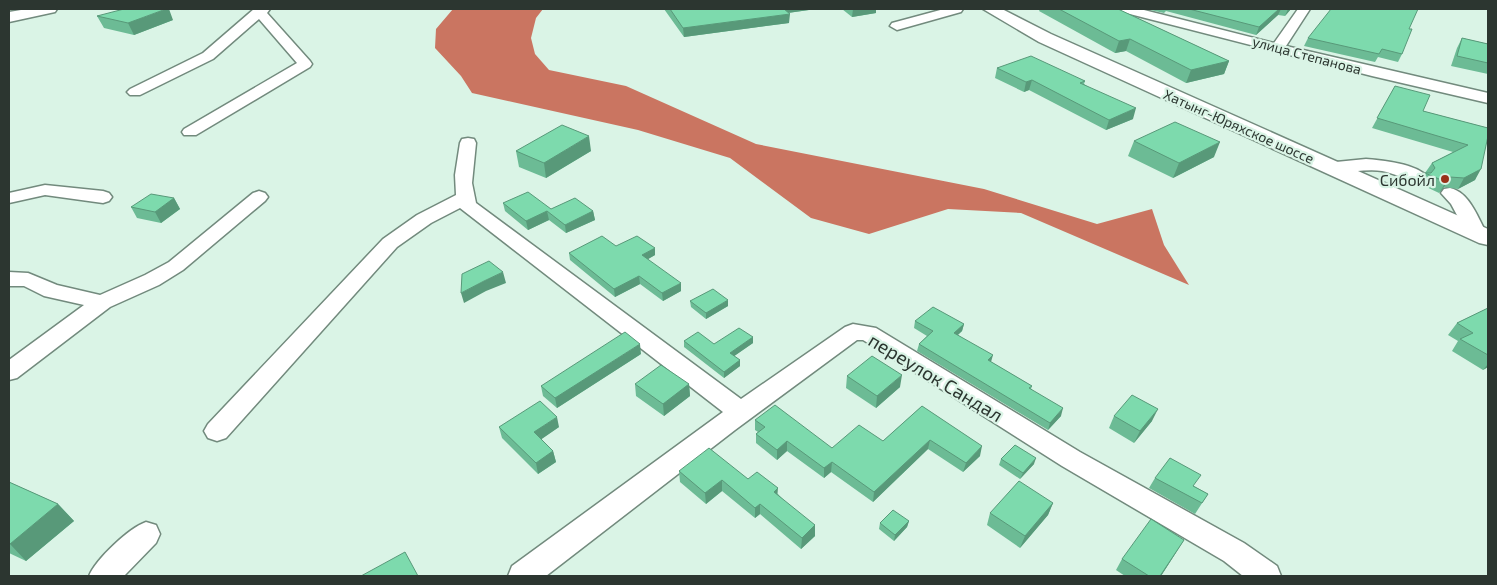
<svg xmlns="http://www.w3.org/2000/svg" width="1497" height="585" font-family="'Exo 2',sans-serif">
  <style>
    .water { fill: #ca7561 }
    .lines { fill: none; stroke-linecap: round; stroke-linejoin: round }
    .minor-casing { stroke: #728a7d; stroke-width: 3 }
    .major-casing { stroke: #728a7d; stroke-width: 3 }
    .minor { fill: #fff; fill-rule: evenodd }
    .major { fill: #fff; fill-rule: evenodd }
    .wall { fill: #6cbb95 }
    .shaded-wall { fill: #589979 }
    .building { fill: #7ddaad; stroke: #589979 }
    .poi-dot { fill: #993119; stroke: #daf4e6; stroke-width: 2 }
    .labels { text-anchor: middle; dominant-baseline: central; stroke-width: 4.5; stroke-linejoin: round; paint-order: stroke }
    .far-street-label { font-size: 14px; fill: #2c3630; stroke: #daf4e6 }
    .poi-label { font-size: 16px; fill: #2c3630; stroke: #daf4e6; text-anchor: end }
    .near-street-label { font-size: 19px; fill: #2c3630; stroke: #daf4e6 }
  </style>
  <rect width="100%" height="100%" fill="#daf4e6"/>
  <path class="water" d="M453,9H543L536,18L531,38L535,54L549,70L626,86L756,144L984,189L1097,224L1152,209L1164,245L1189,285L1021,213L948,209L869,234L811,218L730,158L638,130L472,93L461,76L435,48L436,29Z"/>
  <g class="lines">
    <defs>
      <path id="minor" d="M254,9H270L267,13L310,61L312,64L310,67L196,135H184L182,132L184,129L297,63L259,19L213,59L140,95H130L127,92L130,89L203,53Z
        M944,9H963L961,12L897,30L890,26L892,23Z
        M1120,9H1140L1274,43L1298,9H1310L1286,46L1488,93V103L1372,76L1122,12Z
        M468,138L474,139L476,143L472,183L476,203L741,399L845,327L853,324L876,328L1080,452L1244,543L1277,566L1281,576H1243L1224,561L1062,466L878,349L863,340H857L735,430L546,576H508L512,566L723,412L460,208L431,223L397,247L226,438L217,441L208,438L204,431L208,424L383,239L417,215L456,195L455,175L460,143L462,139Z
        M1366,159C1381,160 1418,164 1427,177L1424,181C1410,184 1396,173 1382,171C1364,168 1343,175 1326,171L1323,167L1326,163Z
        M45,185L103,191L109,193L112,197L109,201L103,203L45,195L9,203V193Z
        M1450,188C1469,192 1477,216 1486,232L1483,236H1469L1466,232L1451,204L1441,193L1444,189Z
        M259,191L265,193L268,197L265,201L183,270L159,285L110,307L17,378L9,380V360L84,305L44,296L24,286H9V272L28,273L57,285L100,295L145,275L169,262L253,193Z
        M146,522L156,525L160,534L156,543L124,576H89C96,559 129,528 146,522Z"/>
      <path id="major" d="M27,9H57L55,12L9,22V12Z
        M983,9H1002L1051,34L1488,229V245L1479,243L1039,42Z"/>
    </defs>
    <use href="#minor" class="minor-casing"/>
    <use href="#major" class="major-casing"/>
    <use href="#minor" class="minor"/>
    <use href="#major" class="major"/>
  </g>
  <path class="wall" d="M664,9H816L788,13L789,23L684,37Z
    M842,9H876V13L852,17Z
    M1040,9H1118L1229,61L1224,74L1186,83L1126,51L1115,53L1039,11Z
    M1146,9H1291L1285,16L1278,15L1256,35L1166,11L1164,13Z
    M97,16L173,20L134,35L104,28Z
    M1409,29L1402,54L1398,62L1378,57L1375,62L1304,46L1308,38Z
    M1462,38L1488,44V74L1451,66L1457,48Z
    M997,68L1085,81L1084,84L1133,119L1106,130L1029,90L1024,92L995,78Z
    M1395,86L1423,111L1488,128L1475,180L1458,189L1444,187L1439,193L1418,183L1432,163L1453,152L1372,128Z
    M1134,141L1214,157L1173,178L1128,156Z
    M516,151H591L546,178L519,167Z
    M174,198L180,209L161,223L137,218L131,207Z
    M503,203L551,209L593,211L595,220L566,233L549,220L528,230L505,211Z
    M616,246L655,255L648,259L681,291L663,301L640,284L615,297L570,260L569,253Z
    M690,301L728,306L706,319L691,307Z
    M1488,308V367L1483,370L1452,351L1458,341L1448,335L1457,323Z
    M915,321L964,324L962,331L958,335L991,362L1032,386L1031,389L1061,416L1048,430L917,351L919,344L927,336L914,328Z
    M753,337V343L734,356L740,360V366L724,378L684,347V341L714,344Z
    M641,354L557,408L543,396L541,386Z
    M847,376L900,387L876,408L846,388Z
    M635,384H689L690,396L664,416L636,396Z
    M922,406L980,456L963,472L928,449L873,502L831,472L824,478L787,451L777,460L756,443V434L758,432L755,430V420L832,448L883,441Z
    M1114,416L1152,421L1134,443L1109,428Z
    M499,427H559L541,439L553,451L556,462L538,474L502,438Z
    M1001,459L1034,464L1020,479L999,465Z
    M679,471L748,479L778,494L815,536L801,549L760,514L755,518L722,491L706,504L680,482Z
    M1155,478L1194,486L1208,494L1195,514L1149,488Z
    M9,482L58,504L74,521L26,561L9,553Z
    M1053,503L1048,515L1020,548L987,525L990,513Z
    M909,521L907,527L894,541L879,529L880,523Z
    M1184,540L1161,576H1125L1116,570L1122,559Z"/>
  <path class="shaded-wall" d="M166,9H169L173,20L134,35L128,23Z
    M780,9H816L780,14Z
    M853,9H876V13L852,17Z
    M1279,9H1281L1278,15L1256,35L1259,27Z
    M1288,9H1291L1285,16Z
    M790,14L789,23L684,37L683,28Z
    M1130,39L1126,51L1115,53L1119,41Z
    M1229,61L1224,74L1186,83L1191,70Z
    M1032,80L1029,90L1024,92L1026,82Z
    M1136,108L1133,119L1106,130L1109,120Z
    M589,136L591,151L546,178L544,163Z
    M1220,142L1214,157L1173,178L1179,163Z
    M1481,169L1475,180L1458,189L1464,178Z
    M1450,177L1444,187L1439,193L1446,182Z
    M174,198L180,209L161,223L155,212Z
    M547,211L549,220L528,230L526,221Z
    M593,211L595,220L566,233L565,225Z
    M655,248V255L643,262L642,255Z
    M503,272L506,283L486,291L464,303L461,293L484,281Z
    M639,276L640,284L615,297L614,289Z
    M681,283V291L663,301L662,293Z
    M728,300V306L706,319V313Z
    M964,324L962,331L952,340L954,333Z
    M753,337V343L730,359V353Z
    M640,344L641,354L557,408L555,398Z
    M993,355L991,362L988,360Z
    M740,360V366L724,378V372Z
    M1488,364V367L1483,370Z
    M902,375L900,387L876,408L877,396Z
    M689,384L690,396L664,416L663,404Z
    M1063,408L1061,416L1048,430L1050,423Z
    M1158,409L1152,421L1134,443L1140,431Z
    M557,417L559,427L536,443L534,432Z
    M930,440L928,449L873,502L874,492Z
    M787,441V451L777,460V450Z
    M982,446L980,456L963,472L966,463Z
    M553,451L556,462L538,474L536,463Z
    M1036,458L1034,464L1020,479L1023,473Z
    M832,462L831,472L824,478V468Z
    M722,480V491L706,504L705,493Z
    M778,488L777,499L774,492Z
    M1053,503L1048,515L1020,548L1025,536Z
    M58,504L74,521L26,561L10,544Z
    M760,504V514L755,518V508Z
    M909,521L907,527L894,541L895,535Z
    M815,525V536L801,549L802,538Z
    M1184,540L1161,576H1160Z"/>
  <path class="building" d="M124,9H166L128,23L97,16Z
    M670,9H784L790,14L683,28Z
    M1059,9H1118L1229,61L1191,70L1130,39L1119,41Z
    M1189,9H1279L1259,27Z
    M1331,9H1418L1409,29H1412L1402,54L1382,49L1379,54L1308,38Z
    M1462,38L1488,44V63L1457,56Z
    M1031,56L1085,81L1080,83L1136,108L1109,120L1032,80L1026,82L997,68Z
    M1395,86L1430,95L1423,111L1488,128V136L1481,169L1464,178L1450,177L1446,182L1425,173H1431L1435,168L1432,163L1468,145L1377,118Z
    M1175,122L1220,142L1179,163L1134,141Z
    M562,125L589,136L544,163L516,151Z
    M528,192L551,209L575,198L593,211L565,225L547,211L526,221L503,203Z
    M151,194L174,198L155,212L131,207Z
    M602,236L616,246L637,236L655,248L642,255L681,283L662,293L639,276L614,289L569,253Z
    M489,261L503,272L484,281L461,293L462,274Z
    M713,289L728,300L706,313L690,301Z
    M933,307L964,324L954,333L993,355L988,360L1032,386L1029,388L1063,408L1050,423L919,344L933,331L915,321Z
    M1488,308V355L1460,339L1473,333L1457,323Z
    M739,328L753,337L730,353L740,360L724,372L684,341L698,332L714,344Z
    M625,332L640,344L555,398L541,386Z
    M872,356L902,375L877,396L847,376Z
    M661,365L689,384L663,404L635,384Z
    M1132,395L1158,409L1140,431L1114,416Z
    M540,401L557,417L534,432L553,451L536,463L499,427Z
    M775,405L832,448L859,425L883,441L922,406L982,446L966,463L930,440L874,492L832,462L824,468L787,441L777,450L756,434L765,427L755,420Z
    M1015,445L1036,458L1023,473L1001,459Z
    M709,448L748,479L757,472L778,488L774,492L815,525L802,538L760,504L755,508L722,480L705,493L679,471Z
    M1170,458L1201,475L1193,486L1208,494L1202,503L1155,478Z
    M1019,481L1053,503L1025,536L990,513Z
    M9,482L58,504L10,544L9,543Z
    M893,510L909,521L895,535L880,523Z
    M1151,519L1184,540L1160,576H1149L1122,559Z
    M405,552L418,576H361Z"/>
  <circle class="poi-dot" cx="1445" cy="179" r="5"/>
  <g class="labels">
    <g class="far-street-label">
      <text transform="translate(1307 55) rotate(15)">улица Степанова</text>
      <text transform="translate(1239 126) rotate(24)">Хатынг-Юряхское шоссе</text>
    </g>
    <g class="poi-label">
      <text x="1435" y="179">Сибойл</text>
    </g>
    <g class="near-street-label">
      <text transform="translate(936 377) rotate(31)">переулок Сандал</text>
    </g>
  </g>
  <rect width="1497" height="585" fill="none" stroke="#2c3630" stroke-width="20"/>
</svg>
